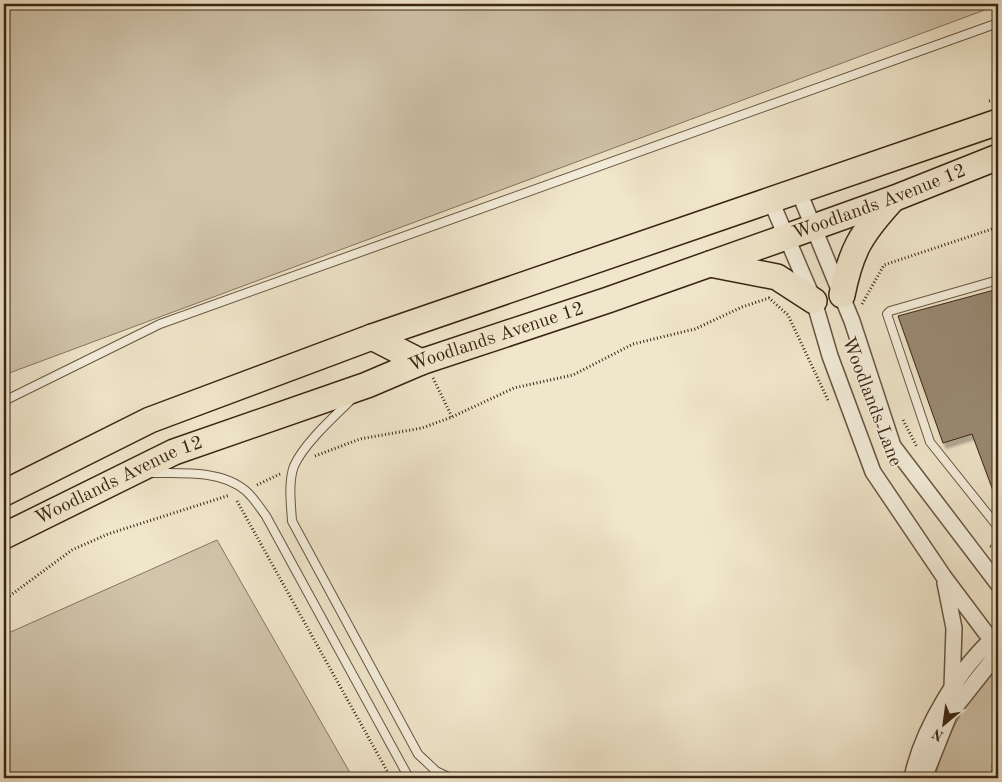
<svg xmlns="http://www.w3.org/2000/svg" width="1002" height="782" font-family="'Old Standard TT',serif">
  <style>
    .green { fill: #d1c5ac; stroke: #867560 }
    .building { fill: #998973; stroke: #3a2513; filter: url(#shadow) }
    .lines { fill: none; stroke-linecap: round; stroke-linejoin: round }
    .service-casing { stroke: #685541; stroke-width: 10 }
    .minor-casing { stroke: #685541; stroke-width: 18 }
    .primary-casing { stroke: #3a2513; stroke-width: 28 }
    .path { stroke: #3a2513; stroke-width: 3; stroke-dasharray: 1 2.5; stroke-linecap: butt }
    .service { stroke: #f5efdd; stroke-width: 8 }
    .minor { stroke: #f5efdd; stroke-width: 15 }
    .primary { stroke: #f0e6cb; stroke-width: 25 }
    .labels { text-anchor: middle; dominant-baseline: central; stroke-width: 4; stroke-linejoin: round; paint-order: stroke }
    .street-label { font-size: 19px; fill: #3a2513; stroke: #f5efdd }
  </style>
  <defs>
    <filter id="shadow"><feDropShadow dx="3" dy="5.5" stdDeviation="1" flood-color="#0004"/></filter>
  </defs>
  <rect width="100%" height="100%" fill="#f0e6cb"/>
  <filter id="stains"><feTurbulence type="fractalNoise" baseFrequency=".004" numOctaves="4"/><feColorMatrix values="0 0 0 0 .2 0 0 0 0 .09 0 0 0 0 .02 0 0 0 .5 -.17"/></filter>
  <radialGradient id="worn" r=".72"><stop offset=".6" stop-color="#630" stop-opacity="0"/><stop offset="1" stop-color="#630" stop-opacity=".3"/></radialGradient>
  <path class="green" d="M4,4H998V5L4,375Z
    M217,540L353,778H4V635Z
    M998,666V778H935L943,748L970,696Z"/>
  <path class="building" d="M998,289V504L972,434L943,443L898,316Z"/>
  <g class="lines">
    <defs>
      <path id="service" d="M998,280L890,311L887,314L930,442L998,527
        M353,398C335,416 304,443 294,466C288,482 291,504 292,521L418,754L436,771L451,778
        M4,401L160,324L998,23
        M152,473C182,473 222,470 246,491C254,498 260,508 266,516L409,778"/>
      <path id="minor" d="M799,192L852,321L893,446L998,584
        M771,201L814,301L830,356L873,472L944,577L998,649
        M945,583L954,628L952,688
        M912,778C922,729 960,666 998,634
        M924,778L949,715L998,653"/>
      <g id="primary">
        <path d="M710,264L777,277L814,301"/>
        <path d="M842,295C851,250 861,234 891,201"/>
        <path d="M372,337L421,362"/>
        <path d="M4,493L150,420L372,337L998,122"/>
        <path id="s1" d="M4,536L174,452L367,385L421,362L608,300L786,237L895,198L998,157"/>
      </g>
    </defs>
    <use href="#service" class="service-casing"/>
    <use href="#minor" class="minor-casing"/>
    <use href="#primary" class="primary-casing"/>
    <path class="path" d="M989,101L998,98
      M862,304L884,265L998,227
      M433,378L452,417
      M903,420L917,447
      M315,456L360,439L422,428L452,417L514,388L573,375L633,344L695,329L742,307L769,298L788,315L828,400
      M257,485L280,474
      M237,501L391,778
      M990,546L998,550
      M4,600L72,550L108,534L230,495
      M992,778L994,751L998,737"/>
    <use href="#service" class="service"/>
    <use href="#minor" class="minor"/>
    <use href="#primary" class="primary"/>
  </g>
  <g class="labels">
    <g class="street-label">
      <text stroke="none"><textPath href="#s1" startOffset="938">Woodlands Avenue 12</textPath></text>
      <text stroke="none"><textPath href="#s1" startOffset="532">Woodlands Avenue 12</textPath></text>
      <text transform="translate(871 402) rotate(69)">Woodlands Lane</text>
      <text stroke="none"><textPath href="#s1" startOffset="128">Woodlands Avenue 12</textPath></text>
    </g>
  </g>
  <rect width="1002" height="782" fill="none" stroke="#f0e6cb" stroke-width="20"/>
  <rect x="5" y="5" width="992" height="772" fill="none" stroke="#3a2513" stroke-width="2.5"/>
  <rect x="10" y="10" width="982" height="762" fill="none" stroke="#3a2513"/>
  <g transform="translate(944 724) rotate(209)" stroke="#f5efdd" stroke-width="4" paint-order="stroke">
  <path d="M0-4L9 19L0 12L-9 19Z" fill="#3a2513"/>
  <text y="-8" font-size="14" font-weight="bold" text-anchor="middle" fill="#3a2513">N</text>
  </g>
  <rect width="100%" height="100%" filter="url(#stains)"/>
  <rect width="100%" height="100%" fill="url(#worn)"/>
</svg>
